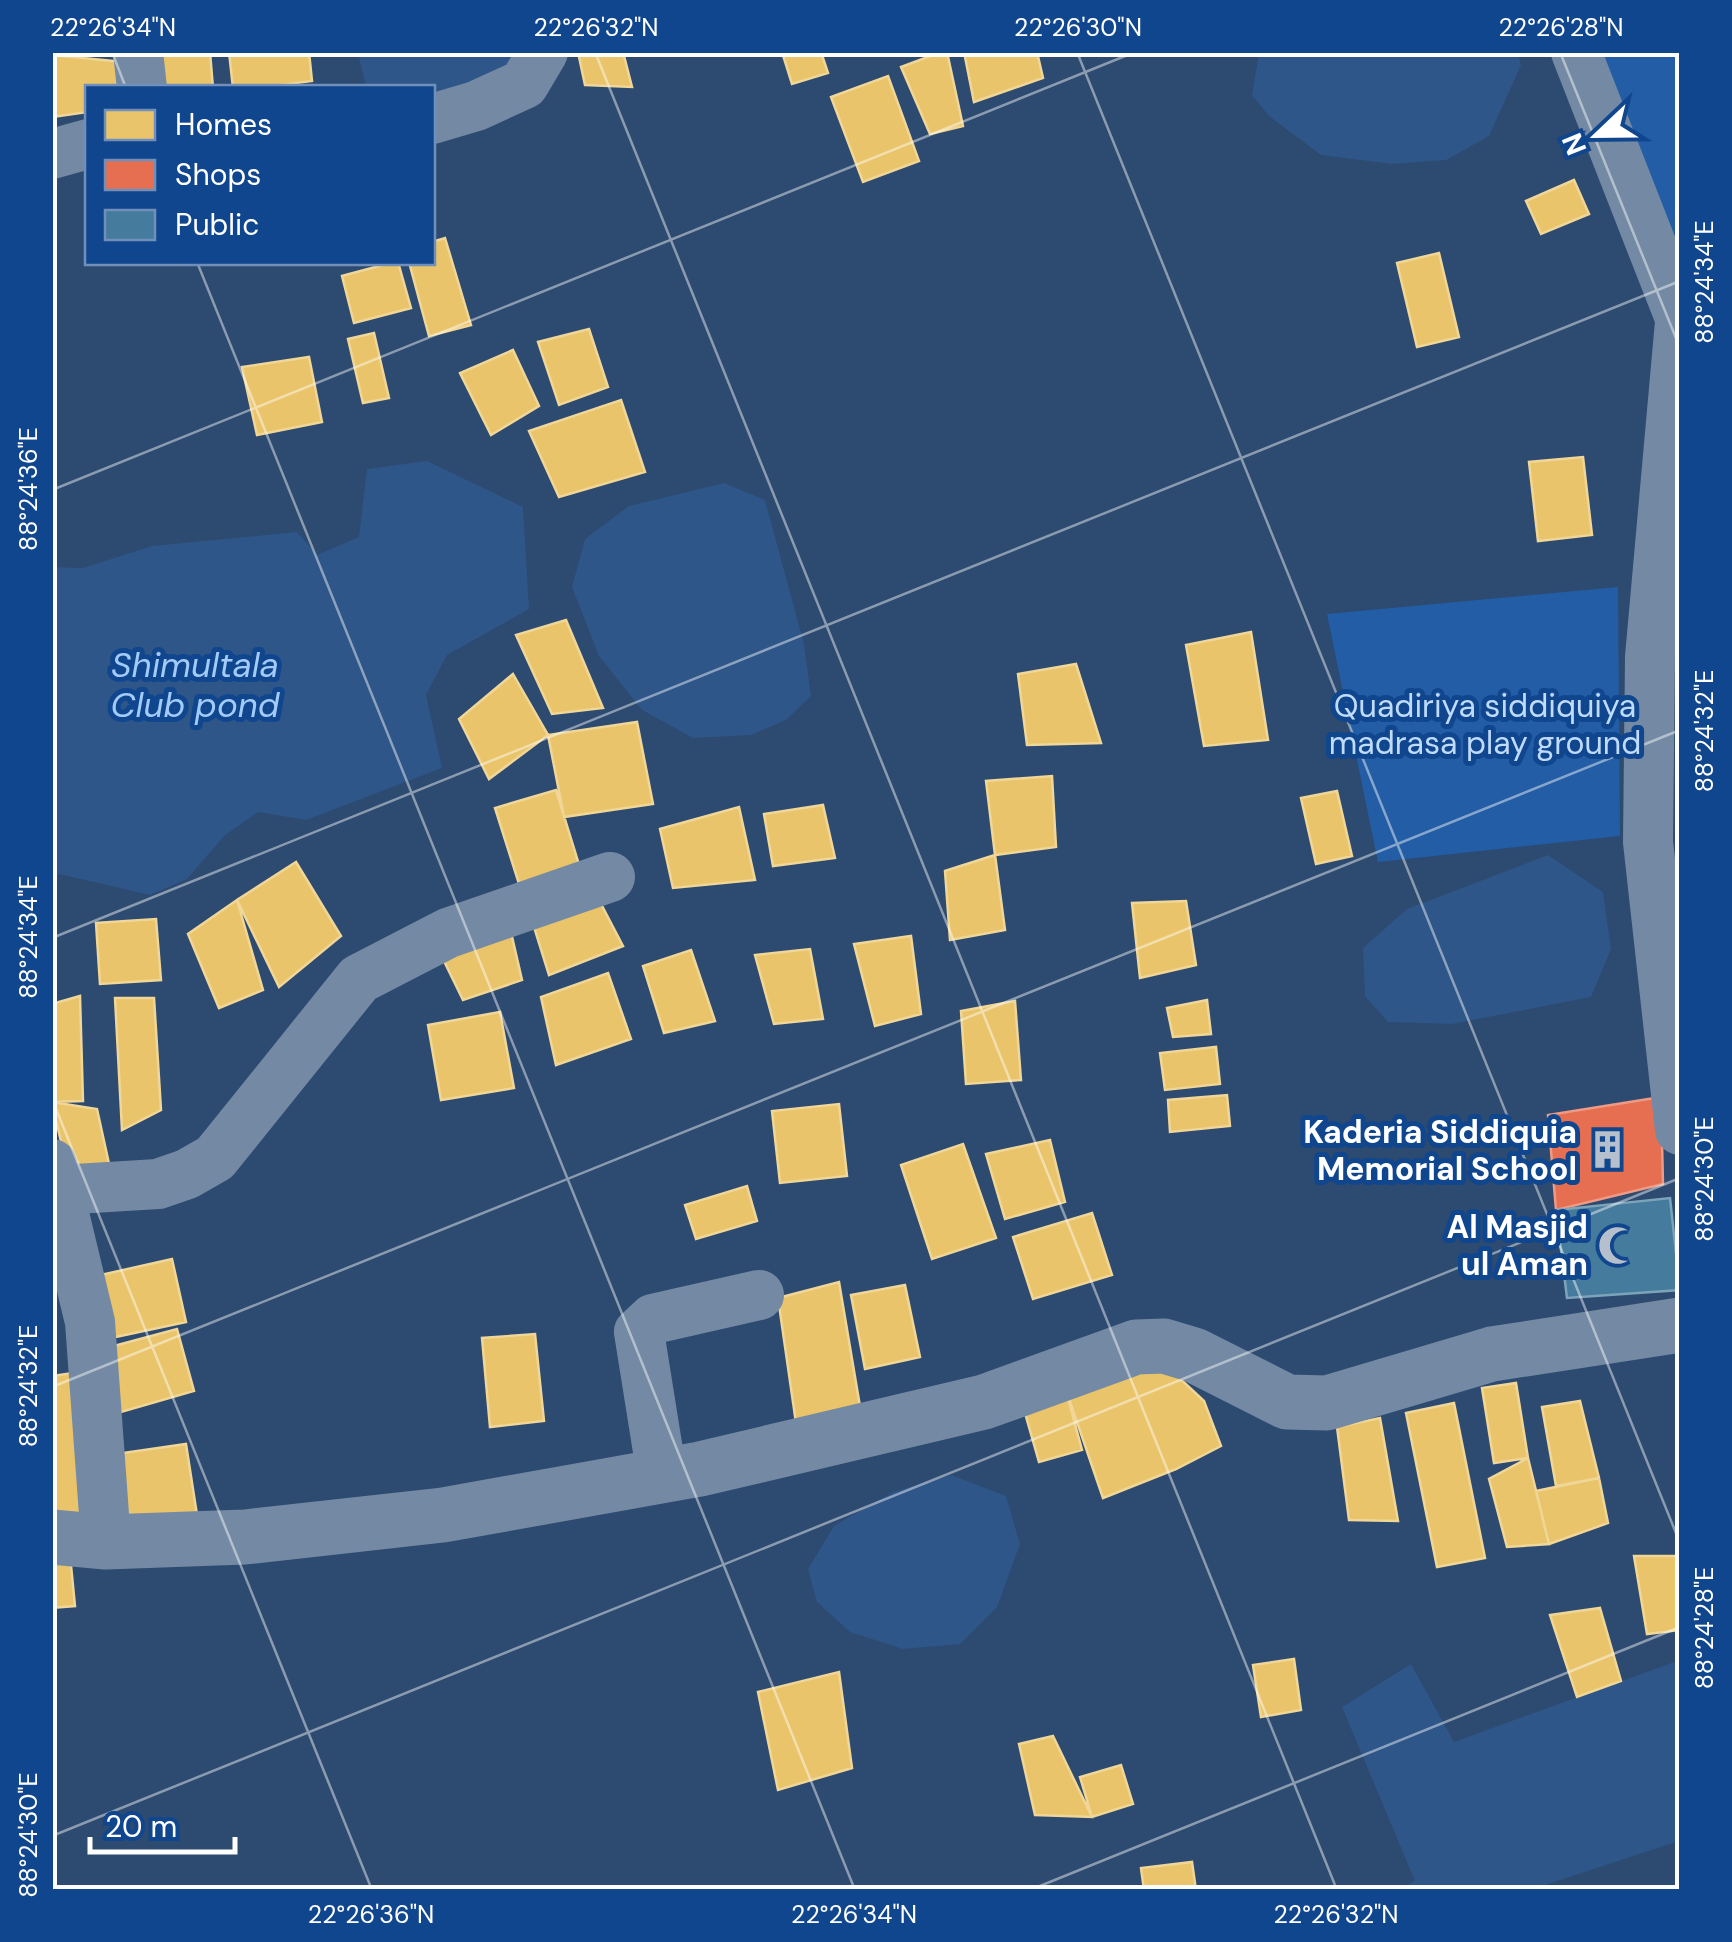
<svg xmlns="http://www.w3.org/2000/svg" width="1732" height="1942" font-family="'DM Sans',sans-serif">
  <style>
    .green { fill: #235da5 }
    .water { fill: #2e5689 }
    .homes { fill: #e9c46a; stroke: #f0d697; stroke-width: 2.5 }
    .shops { fill: #e76f51; stroke: #ee9a85; stroke-width: 2.5 }
    .public { fill: #457b9d; stroke: #7da3ba; stroke-width: 2.5 }
    .lines { fill: none; stroke-linecap: round; stroke-linejoin: round }
    .minor { stroke: #748aa4; stroke-width: 50 }
    .tertiary { stroke: #748aa4; stroke-width: 55 }
    .ticks { fill: none; stroke: #fff; stroke-width: 2.5; stroke-opacity: 0.45 }
    .labels { text-anchor: middle; dominant-baseline: central; stroke-width: 10; stroke-linejoin: round; paint-order: stroke }
    .park-label { font-size: 32px; fill: #bfdbfd; stroke: #10468d }
    .poi-label { font-size: 32px; font-weight: bold; fill: #fff; stroke: #10468d; text-anchor: end }
    .water-label { font-size: 35px; font-style: italic; fill: #a3cbfa; stroke: #10468d }
    .neatline { fill: none; stroke: #fff; stroke-width: 4 }
    .ticks-label { font-size: 25px; text-anchor: middle; fill: #fff }
  </style>
  <rect width="100%" height="100%" fill="#2d4a70"/>
  <path class="green" d="M1596,53H1679V264Z
    M1618,587L1620,836L1378,862L1327,614Z"/>
  <path class="water" d="M541,52L489,90L433,92L432,88L366,87L358,53Z
    M1518,53L1521,65L1489,136L1446,160L1392,164L1321,155L1269,116L1252,95L1259,53Z
    M427,461L523,507L529,609L447,655L426,695L442,768L306,820L258,812L224,836L187,879L150,895L59,874L53,878V567L83,568L152,546L297,532L317,555L359,537L367,469Z
    M724,483L765,500L804,644L811,696L786,720L751,735L693,738L642,710L599,656L572,587L585,539L629,506Z
    M1548,855L1603,892L1611,949L1591,997L1452,1024L1388,1022L1365,996L1363,948L1407,909Z
    M951,1475L1006,1496L1020,1544L997,1607L960,1644L903,1649L850,1632L817,1602L808,1569L834,1526L893,1492Z
    M1677,1661L1680,1665L1679,1841L1533,1889H1429L1420,1884L1423,1889H1399L1415,1881L1342,1707L1411,1664L1454,1742Z"/>
  <path class="homes" d="M150,52H210L213,88H153Z
    M229,52H309L312,81L258,88H233Z
    M578,52H623L632,87L585,85Z
    M782,52H821L828,73L792,84Z
    M941,52H947L963,126L930,134L901,67Z
    M964,52H1037L1043,78L974,102Z
    M52,55L123,62L127,88H88V112L52,117Z
    M888,76L919,161L863,182L831,97Z
    M1574,180L1589,214L1541,234L1526,201Z
    M445,238L471,325L429,336L409,262H432V242Z
    M1439,253L1459,337L1417,347L1397,263Z
    M394,262H398L411,308L354,323L342,276Z
    M589,329L608,387L559,405L538,342Z
    M374,333L389,398L363,403L348,339Z
    M513,350L539,406L491,435L460,373Z
    M309,357L322,422L257,435L242,367Z
    M621,400L645,472L559,497L529,431Z
    M1583,457L1592,535L1538,541L1529,462Z
    M566,620L603,708L552,714L516,635Z
    M1251,632L1268,740L1204,746L1186,645Z
    M1076,664L1101,743L1027,745L1018,674Z
    M513,674L548,735L489,779L459,719Z
    M637,722L653,804L564,817L548,735Z
    M1052,776L1056,847L995,855L986,781Z
    M556,790L580,868L520,887L495,808Z
    M1337,791L1352,856L1316,864L1301,798Z
    M823,805L835,858L773,866L764,814Z
    M739,807L755,880L673,888L660,829Z
    M995,855L1005,930L950,940L945,871Z
    M296,862L341,936L279,987L237,900Z
    M237,900L263,990L219,1008L188,934Z
    M599,900L623,946L549,975L534,927Z
    M1186,901L1196,965L1140,978L1132,903Z
    M156,919L161,980L100,984L96,923Z
    M510,928L522,980L463,1000L441,955Z
    M911,936L921,1014L875,1026L854,944Z
    M810,949L823,1019L774,1024L755,955Z
    M691,950L715,1021L664,1033L643,966Z
    M608,973L631,1039L556,1065L541,997Z
    M80,996L83,1101L52,1102V1004Z
    M115,998H154L161,1110L122,1130Z
    M1207,1000L1211,1034L1173,1037L1167,1008Z
    M1015,1001L1021,1080L966,1084L961,1011Z
    M500,1012L514,1088L441,1100L428,1025Z
    M1216,1047L1220,1084L1165,1090L1160,1053Z
    M1227,1095L1230,1126L1170,1132L1168,1100Z
    M52,1102L97,1109L111,1173L69,1177Z
    M839,1104L847,1176L780,1183L772,1111Z
    M1050,1140L1065,1202L1005,1219L986,1154Z
    M963,1144L996,1238L932,1259L901,1165Z
    M747,1186L757,1221L696,1239L685,1205Z
    M1092,1213L1112,1275L1033,1299L1013,1237Z
    M172,1259L186,1322L97,1341L83,1279Z
    M839,1282L864,1430H797L778,1298Z
    M905,1285L920,1357L865,1369L851,1295Z
    M177,1329L194,1391L121,1412L103,1349Z
    M535,1334L544,1421L490,1427L482,1338Z
    M1146,1347L1204,1401L1221,1446L1176,1469L1103,1498L1065,1387Z
    M80,1372L83,1522L52,1520V1376Z
    M1516,1383L1528,1458L1494,1463L1482,1388Z
    M1065,1387L1082,1450L1039,1462L1021,1399Z
    M1580,1401L1599,1478L1556,1486L1542,1407Z
    M1454,1403L1485,1558L1437,1567L1406,1413Z
    M1380,1418L1398,1521L1349,1520L1337,1427Z
    M186,1444L197,1515L127,1526L116,1454Z
    M1528,1458L1549,1544L1507,1547L1489,1479Z
    M1599,1478L1608,1523L1549,1544L1536,1491Z
    M70,1555L75,1606L52,1608V1558Z
    M1634,1556H1680V1630L1647,1634Z
    M1600,1608L1621,1681L1577,1697L1550,1615Z
    M1294,1659L1301,1710L1261,1717L1253,1665Z
    M839,1672L852,1768L778,1790L758,1692Z
    M1053,1736L1092,1817L1035,1815L1019,1744Z
    M1121,1765L1133,1804L1092,1817L1080,1777Z
    M1192,1862L1196,1890H1144L1141,1868Z"/>
  <path class="shops" d="M1661,1097L1663,1184L1556,1210L1548,1115Z"/>
  <path class="public" d="M1670,1198L1680,1290L1567,1298L1556,1210Z"/>
  <g class="lines">
    <path class="minor" d="M138,52L142,88
      M1576,52L1680,318
      M432,119L476,106L524,84L543,52
      M52,154L88,144
      M1680,322L1650,657L1648,842L1680,1130
      M52,1164L90,1322L106,1542
      M59,1190L158,1184L187,1174L215,1158L359,979L448,933L610,877
      M662,1476L639,1332L653,1319L759,1295"/>
    <path class="tertiary" d="M52,1537L106,1542L245,1537L443,1515L700,1469L984,1402L1136,1347L1164,1346L1194,1355L1287,1402L1327,1403L1492,1354L1680,1325"/>
  </g>
  <path class="ticks" d="M112,52L126,88M595,52L1337,1890M1077,52L1680,1543M1560,52L1680,348M197,262L855,1890M52,490L1135,52M52,938L1680,281M52,1099L372,1890M52,1387L1680,730M52,1836L1680,1178M1030,1890L1680,1627"/>
  <defs>
    <symbol id="building-bare" viewBox="-9 -9 18 18"><path d="M-4-6H4V6H1V3H-1V6H-4ZM-2.5-4.3h1.7v1.8h-1.7ZM.8-4.3h1.7v1.8H.8ZM-2.5-1h1.7V.8h-1.7ZM.8-1h1.7V.8H.8Z" fill="#b6c0cd" stroke="#10468d" stroke-width="2.5" paint-order="stroke"/></symbol>
    <symbol id="mosque-bare" viewBox="-9 -9 18 18"><path d="M3.5-4.9A6 6 0 1 0 3.5 4.9A5 5 0 1 1 3.5-4.9Z" fill="#b6c0cd" stroke="#10468d" stroke-width="2.5" paint-order="stroke"/></symbol>
  </defs>
  <g fill-rule="evenodd">
    <use href="#building-bare" x="1580" y="1122" width="55" height="55"/>
    <use href="#mosque-bare" x="1590" y="1218" width="55" height="55"/>
  </g>
  <g class="labels">
    <g class="park-label">
      <text x="1485" y="706">Quadiriya siddiquiya<tspan x="1485" dy="37">madrasa play ground</tspan></text>
    </g>
    <g class="poi-label">
      <text x="1577" y="1132">Kaderia Siddiquia<tspan x="1577" dy="37">Memorial School</tspan></text>
      <text x="1588" y="1227">Al Masjid<tspan x="1588" dy="37">ul Aman</tspan></text>
    </g>
    <g class="water-label">
      <text x="195" y="665">Shimultala<tspan x="195" dy="40">Club pond</tspan></text>
    </g>
  </g>
  <rect width="1732" height="1942" fill="none" stroke="#10468d" stroke-width="110"/>
  <rect x="85" y="85" width="350" height="180" fill="#10468d" stroke="#7090bb" stroke-width="2.5"/>
  <rect x="105" y="110" width="50" height="30" fill="#e9c46a" stroke="#7090bb" stroke-width="2.5"/>
  <text x="175" y="135" font-size="30" fill="#ffffff">Homes</text>
  <rect x="105" y="160" width="50" height="30" fill="#e76f51" stroke="#7090bb" stroke-width="2.5"/>
  <text x="175" y="185" font-size="30" fill="#ffffff">Shops</text>
  <rect x="105" y="210" width="50" height="30" fill="#457b9d" stroke="#7090bb" stroke-width="2.5"/>
  <text x="175" y="235" font-size="30" fill="#ffffff">Public</text>
  <g transform="translate(1597 135) rotate(248)" stroke="#10468d" stroke-width="8" paint-order="stroke">
  <path d="M0-8L18 38L0 25L-18 38Z" fill="#ffffff"/>
  <text y="-15" font-size="28" font-weight="bold" text-anchor="middle" fill="#ffffff">N</text>
  </g>
  <path d="M90 1837v15h145v-15" fill="none" stroke="#ffffff" stroke-width="5"/>
  <text x="105" y="1837" font-size="30" fill="#ffffff" stroke="#10468d" stroke-width="8" paint-order="stroke">20 m</text>
  <rect x="55" y="55" width="1622" height="1832" class="neatline"/>
  <g class="ticks-label">
    <text x="113" y="36">22°26'34"N</text>
    <text x="596" y="36">22°26'32"N</text>
    <text x="1078" y="36">22°26'30"N</text>
    <text x="1561" y="36">22°26'28"N</text>
    <text transform="translate(1704 282) rotate(-90)" y="9">88°24'34"E</text>
    <text transform="translate(28 489) rotate(-90)" y="9">88°24'36"E</text>
    <text transform="translate(1704 731) rotate(-90)" y="9">88°24'32"E</text>
    <text transform="translate(28 937) rotate(-90)" y="9">88°24'34"E</text>
    <text transform="translate(1704 1179) rotate(-90)" y="9">88°24'30"E</text>
    <text transform="translate(28 1386) rotate(-90)" y="9">88°24'32"E</text>
    <text transform="translate(1704 1628) rotate(-90)" y="9">88°24'28"E</text>
    <text transform="translate(28 1835) rotate(-90)" y="9">88°24'30"E</text>
    <text x="371" y="1923">22°26'36"N</text>
    <text x="854" y="1923">22°26'34"N</text>
    <text x="1336" y="1923">22°26'32"N</text>
  </g>
</svg>
